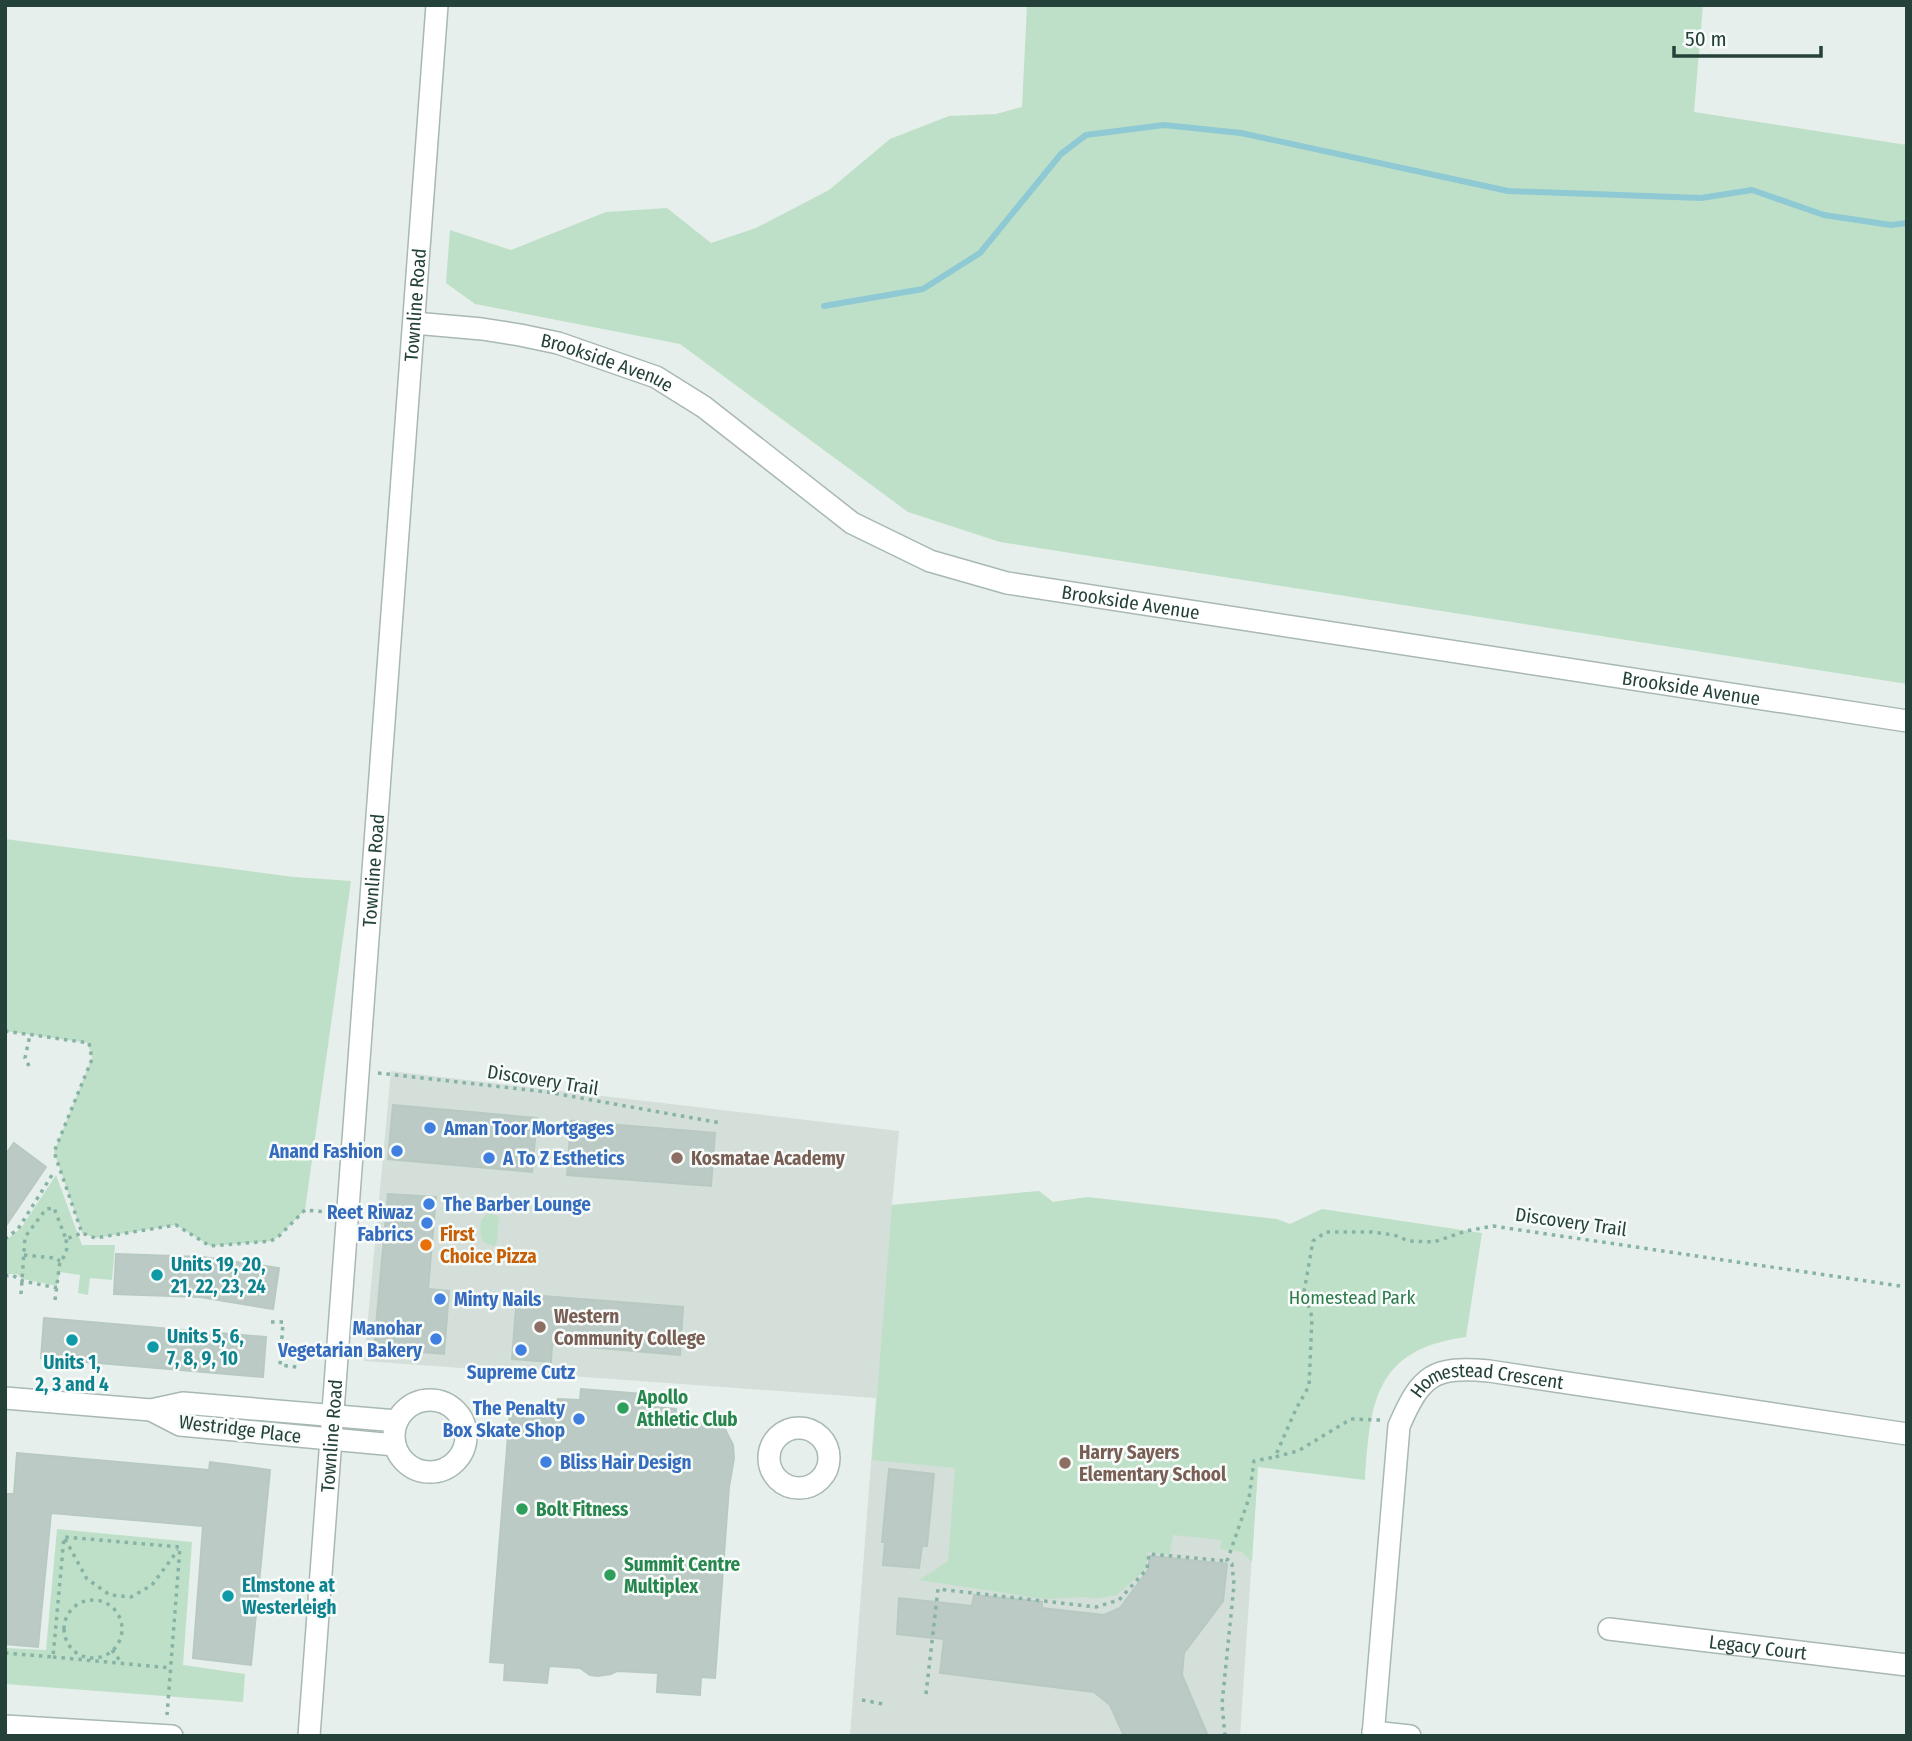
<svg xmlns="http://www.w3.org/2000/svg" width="1912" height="1741" font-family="'Fira Sans Condensed',sans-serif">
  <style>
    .built { fill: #d4dfda }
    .green { fill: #bfe0c8 }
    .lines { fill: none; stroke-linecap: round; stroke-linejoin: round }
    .stream { stroke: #8ec9d4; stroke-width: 6 }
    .building { fill: #bbcac4; stroke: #b8c9c2; stroke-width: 2 }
    .minor-casing { stroke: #a8b8b2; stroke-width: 24 }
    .path { stroke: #86b3a5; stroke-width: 3.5; stroke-dasharray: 3.5 5; stroke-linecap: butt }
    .minor { stroke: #fff; stroke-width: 21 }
    .shop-dot { fill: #3f7fe0; stroke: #f7fbf9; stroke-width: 2.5 }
    .education-dot { fill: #8d6e63; stroke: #f7fbf9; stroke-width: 2.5 }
    .food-dot { fill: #e8710a; stroke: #f7fbf9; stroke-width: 2.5 }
    .culture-dot { fill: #0f9aa8; stroke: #f7fbf9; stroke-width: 2.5 }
    .leisure-dot { fill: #2e9e5b; stroke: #f7fbf9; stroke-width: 2.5 }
    .labels { text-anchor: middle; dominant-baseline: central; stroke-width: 5; stroke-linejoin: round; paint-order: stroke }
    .street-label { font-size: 19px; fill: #24423a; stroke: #f7fbf9 }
    .shop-label { font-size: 19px; font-weight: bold; fill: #366cbe; stroke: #f7fbf9; text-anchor: start }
    .education-label { font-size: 19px; font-weight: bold; fill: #785e54; stroke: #f7fbf9; text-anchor: start }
    .food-label { font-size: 19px; font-weight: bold; fill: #c56008; stroke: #f7fbf9; text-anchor: start }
    .culture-label { font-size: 19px; font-weight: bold; fill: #0d838f; stroke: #f7fbf9; text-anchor: start }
    .park-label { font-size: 19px; fill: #2d7a4b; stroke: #f7fbf9 }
    .leisure-label { font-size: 19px; font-weight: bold; fill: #27864d; stroke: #f7fbf9; text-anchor: start }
  </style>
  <rect width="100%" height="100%" fill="#e6efeb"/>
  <path class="built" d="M391,1071L899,1131L892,1205L1039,1191L1053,1202L1088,1197L1258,1466L1240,1736H850L876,1398L364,1361Z"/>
  <path class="green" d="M1027,5H1703L1694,112L1907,145V684L1000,542L908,512L680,344L475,304L446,283L450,230L511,250L606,212L667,208L711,243L756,228L829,190L890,139L949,116L996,114L1022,107Z
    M5,839L294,877L351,881L305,1210L279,1236L271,1241L210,1246L176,1225L95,1238L82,1233L54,1152L92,1058L88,1043L5,1031Z
    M56,1175L82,1245H115L112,1280L90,1278L88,1295L78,1293L80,1275L60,1272L57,1286L23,1279L17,1274H5V1241L21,1228Z
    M1039,1191L1053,1202L1088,1197L1277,1219L1290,1224L1322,1209L1482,1233L1466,1337C1375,1349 1370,1402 1365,1480L1258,1467L1252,1562L1242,1552L1220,1549L1221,1540L1173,1535L1170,1555L1148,1552L1146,1569L1117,1595L1093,1599L1085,1597L1045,1599L919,1580L948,1561L955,1468L872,1460L892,1205Z
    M488,1213L499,1216L497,1243L494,1246C478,1244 480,1233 481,1220Z
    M57,1529L192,1542L183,1665L245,1674L243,1702L5,1684V1648L46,1650Z"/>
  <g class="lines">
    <path class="stream" d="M824,306L923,289L980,253L1061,154L1086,135L1164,125L1241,133L1508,191L1701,198L1752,190L1824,215L1891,225L1907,223"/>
  </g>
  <path class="building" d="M393,1105L537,1118L532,1172L388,1159Z
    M571,1121L715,1133L711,1186L567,1175Z
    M14,1143L46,1167L5,1227V1155Z
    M388,1194L436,1197L428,1289L449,1291L444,1354L374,1348Z
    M116,1254L203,1257L279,1268L273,1309L200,1297L114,1294Z
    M517,1294L683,1307L680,1355L552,1344L551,1362L512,1359Z
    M44,1318L266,1337L263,1377L41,1358Z
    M581,1389L655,1395L654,1407L676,1409L675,1422L723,1425L733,1445L734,1458L729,1487L715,1678L701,1677L700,1695L657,1692L658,1673L617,1671L611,1674L598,1676L590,1675L580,1668L549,1666L547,1683L504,1680L505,1663L490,1662L510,1410L557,1413L558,1399L580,1400Z
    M17,1453L209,1470L210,1462L270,1470L251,1665L193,1658L203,1526L51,1513L38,1647L5,1644V1494H14Z
    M889,1469L934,1474L927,1546H922L919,1568L883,1565L885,1542H882Z
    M1150,1556L1227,1564L1223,1601L1184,1653L1182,1675L1208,1736H1124L1110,1705L1094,1692L940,1673L944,1639L897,1634L899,1598L972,1606L974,1595L1042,1602V1608L1104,1615L1120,1608L1148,1570Z"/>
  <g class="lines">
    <defs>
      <g id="minor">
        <path id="s1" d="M414,323L482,329L520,335L558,343L656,377L704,407L852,523L930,561L1007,583L1907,721"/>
        <path d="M5,1398L151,1410L183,1403L397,1421"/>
        <circle cx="430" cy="1436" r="36"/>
        <path d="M151,1410L180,1425L395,1445"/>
        <circle cx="799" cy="1458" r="30"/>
        <path id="s2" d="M1609,1629L1907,1665"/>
        <path d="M5,1726L172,1736"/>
        <path d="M1373,1732L1410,1736"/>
        <path id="s3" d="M309,1736L437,5"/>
        <path id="s4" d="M1373,1736L1399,1426C1421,1375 1433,1366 1489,1371L1907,1434"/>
      </g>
    </defs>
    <use href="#minor" class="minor-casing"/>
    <path class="path" d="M5,1031L89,1043L92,1059L54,1152L82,1233L95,1238L176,1225L210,1246L271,1241L279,1236L305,1210L328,1212
      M29,1066L25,1058L30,1035
      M378,1073L547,1092L721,1123
      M5,1239L18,1229L52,1175
      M24,1255L55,1258L60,1261
      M5,1276L12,1275L23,1281L57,1288
      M21,1294L25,1237L46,1209L54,1208L66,1239L82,1233
      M55,1300L60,1261C68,1254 67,1248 66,1239
      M271,1322H283L280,1365L297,1367
      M1380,1420L1351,1419L1298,1451L1275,1457L1296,1409L1309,1386L1312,1317L1304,1292L1313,1241L1326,1232H1372L1394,1235L1409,1241L1434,1242L1466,1231L1493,1226L1907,1287
      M65,1539L87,1579L110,1595L131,1597L152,1585L178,1550
      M64 1629a29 29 0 1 1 58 0a29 29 0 1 1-58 0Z
      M112,1650L121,1662
      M5,1653L53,1657L64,1537L180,1547L167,1715
      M53,1657L171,1668
      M926,1694L938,1589L1096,1607L1119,1600L1147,1569L1149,1554L1227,1561
      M862,1700L883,1704
      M1225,1736L1222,1704L1234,1585L1232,1564L1227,1561L1249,1498L1254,1461L1275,1457"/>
    <use href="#minor" class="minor"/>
  </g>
  <g class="shop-dot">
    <circle cx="430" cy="1128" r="7"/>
    <circle cx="397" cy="1151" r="7"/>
    <circle cx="489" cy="1158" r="7"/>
    <circle cx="429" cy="1204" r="7"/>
    <circle cx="427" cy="1223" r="7"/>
    <circle cx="440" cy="1299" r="7"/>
    <circle cx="436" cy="1339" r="7"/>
    <circle cx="521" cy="1350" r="7"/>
    <circle cx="579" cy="1419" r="7"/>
    <circle cx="546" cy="1462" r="7"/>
  </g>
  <g class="education-dot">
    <circle cx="677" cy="1158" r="7"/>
    <circle cx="540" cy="1327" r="7"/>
    <circle cx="1065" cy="1463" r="7"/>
  </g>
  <circle class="food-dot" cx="426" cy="1245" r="7"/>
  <g class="culture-dot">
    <circle cx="157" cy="1275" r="7"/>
    <circle cx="72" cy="1340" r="7"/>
    <circle cx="153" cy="1347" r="7"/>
    <circle cx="228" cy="1596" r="7"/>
  </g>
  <g class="leisure-dot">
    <circle cx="623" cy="1408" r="7"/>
    <circle cx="522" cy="1509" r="7"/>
    <circle cx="610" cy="1575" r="7"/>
  </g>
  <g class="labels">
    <g class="street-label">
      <text stroke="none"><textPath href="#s3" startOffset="1435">Townline Road</textPath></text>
      <text stroke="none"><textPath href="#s1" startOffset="198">Brookside Avenue</textPath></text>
      <text stroke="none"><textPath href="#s1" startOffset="786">Brookside Avenue</textPath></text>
      <text stroke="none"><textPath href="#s1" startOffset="1353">Brookside Avenue</textPath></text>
      <text stroke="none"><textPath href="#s3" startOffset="868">Townline Road</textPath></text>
      <text transform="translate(543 1080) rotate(9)">Discovery Trail</text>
      <text transform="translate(1571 1222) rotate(8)">Discovery Trail</text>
      <text stroke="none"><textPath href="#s4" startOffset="425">Homestead Crescent</textPath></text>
      <text transform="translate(240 1429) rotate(7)">Westridge Place</text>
      <text stroke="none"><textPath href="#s3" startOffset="301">Townline Road</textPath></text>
      <text stroke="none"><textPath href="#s2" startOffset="150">Legacy Court</textPath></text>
    </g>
    <g class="shop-label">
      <text x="444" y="1128">Aman Toor Mortgages</text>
      <text x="383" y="1151" text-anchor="end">Anand Fashion</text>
      <text x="503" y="1158">A To Z Esthetics</text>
      <text x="443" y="1204">The Barber Lounge</text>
      <text x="413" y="1212" text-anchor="end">Reet Riwaz<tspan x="413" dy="22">Fabrics</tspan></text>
      <text x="454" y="1299">Minty Nails</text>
      <text x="422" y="1328" text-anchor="end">Manohar<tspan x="422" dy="22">Vegetarian Bakery</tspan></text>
      <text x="521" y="1372" text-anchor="middle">Supreme Cutz</text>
      <text x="565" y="1408" text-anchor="end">The Penalty<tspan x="565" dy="22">Box Skate Shop</tspan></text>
      <text x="560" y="1462">Bliss Hair Design</text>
    </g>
    <g class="education-label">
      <text x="691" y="1158">Kosmatae Academy</text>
      <text x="554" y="1316">Western<tspan x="554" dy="22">Community College</tspan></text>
      <text x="1079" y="1452">Harry Sayers<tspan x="1079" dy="22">Elementary School</tspan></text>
    </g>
    <g class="food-label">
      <text x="440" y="1234">First<tspan x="440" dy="22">Choice Pizza</tspan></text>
    </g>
    <g class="culture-label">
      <text x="171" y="1264">Units 19, 20,<tspan x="171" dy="22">21, 22, 23, 24</tspan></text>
      <text x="167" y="1336">Units 5, 6,<tspan x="167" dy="22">7, 8, 9, 10</tspan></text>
      <text x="72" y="1362" text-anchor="middle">Units 1,<tspan x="72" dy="22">2, 3 and 4</tspan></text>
      <text x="242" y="1585">Elmstone at<tspan x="242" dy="22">Westerleigh</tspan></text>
    </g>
    <g class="park-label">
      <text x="1352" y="1297">Homestead Park</text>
    </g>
    <g class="leisure-label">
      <text x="637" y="1397">Apollo<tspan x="637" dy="22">Athletic Club</tspan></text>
      <text x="536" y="1509">Bolt Fitness</text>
      <text x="624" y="1564">Summit Centre<tspan x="624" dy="22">Multiplex</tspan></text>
    </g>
  </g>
  <rect width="1912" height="1741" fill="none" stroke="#24423a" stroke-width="14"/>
  <path d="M1674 46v10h147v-10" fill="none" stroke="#24423a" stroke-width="3.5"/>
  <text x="1685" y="46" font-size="21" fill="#24423a" stroke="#f7fbf9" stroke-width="5" paint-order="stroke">50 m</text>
</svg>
